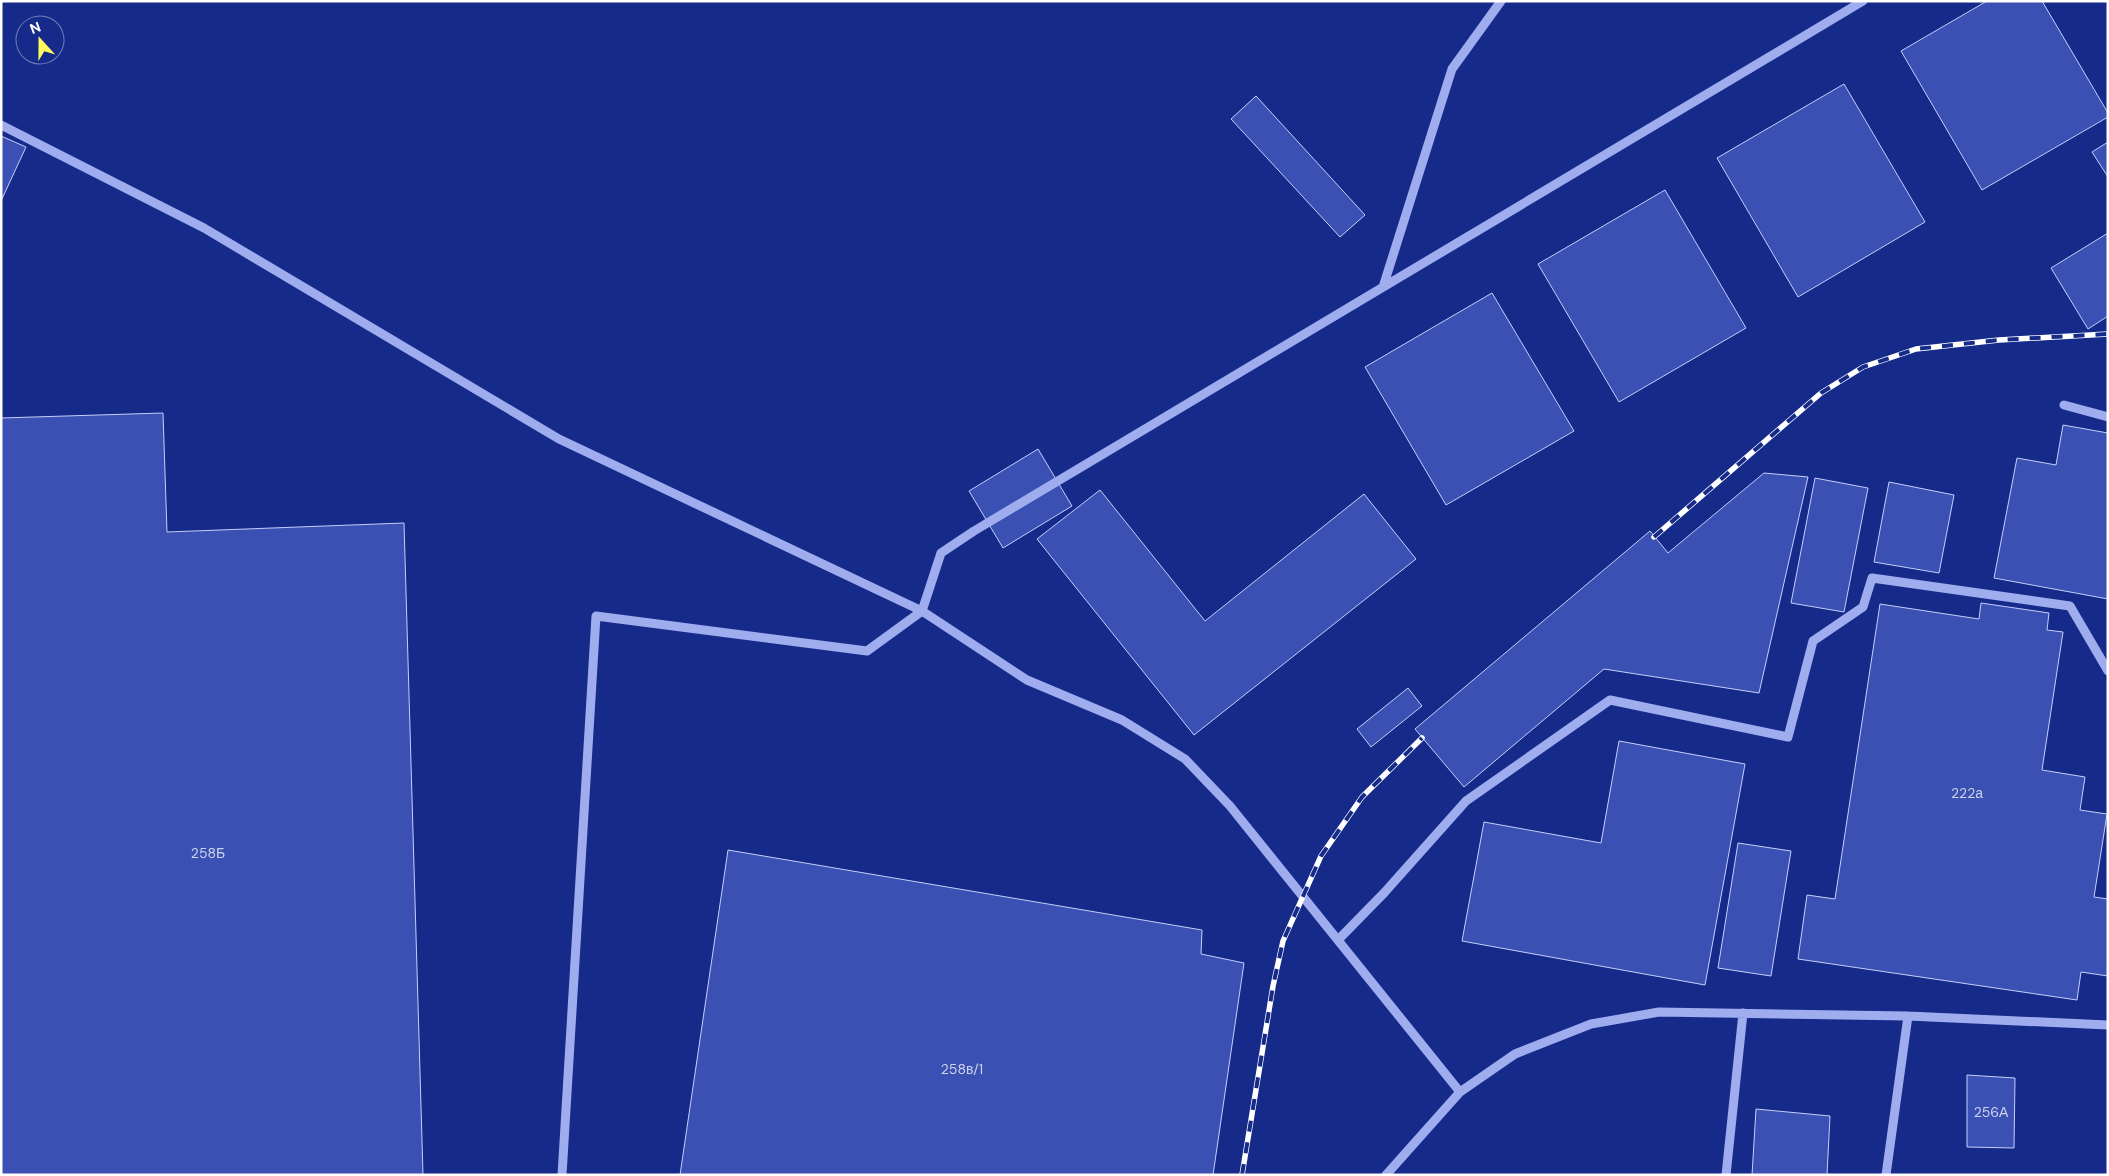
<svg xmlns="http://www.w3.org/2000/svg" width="2109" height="1176" font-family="'DM Sans',sans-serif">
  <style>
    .building { fill: #3a50b2; stroke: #c5cffb }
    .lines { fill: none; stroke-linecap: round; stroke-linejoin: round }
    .minor { stroke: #9fadef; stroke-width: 9 }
    .rail-casing { stroke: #fff; stroke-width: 5.5 }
    .rail { stroke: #162a8a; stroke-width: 4; stroke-dasharray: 11; stroke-linecap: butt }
    .labels { text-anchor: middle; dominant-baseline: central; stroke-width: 4.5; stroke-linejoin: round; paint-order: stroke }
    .number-label { font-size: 14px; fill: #ced3ec }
  </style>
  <rect width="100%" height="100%" fill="#162a8a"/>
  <path class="building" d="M1987,1H2042L2108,113V117L1982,190L1901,51Z
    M1844,84L1925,222L1798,297L1717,158Z
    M1256,96L1365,215L1340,237L1231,119Z
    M1,136L26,147L1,201Z
    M2108,142V177L2092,152Z
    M1665,190L1746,328L1619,402L1538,264Z
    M2108,233V316L2088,329L2051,268Z
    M1492,293L1574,431L1446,505L1365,367Z
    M163,413L167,532L404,523L423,1175H1V418Z
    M2063,425L2108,433V599L1994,578L2017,458L2056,465Z
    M1038,449L1072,506L1003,548L969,491Z
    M1764,473L1808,477L1759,693L1604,669L1464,787L1415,729L1650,531L1668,553Z
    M1815,478L1868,488L1844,612L1791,603Z
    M1889,482L1954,495L1939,573L1874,562Z
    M1100,490L1205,621L1364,494L1416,559L1194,735L1037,539Z
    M1981,603L2049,613L2047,630L2063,632L2042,770L2085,777L2080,810L2107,814L2094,897L2108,899V976L2081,972L2077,1000L1798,959L1807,895L1835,899L1880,604L1979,619Z
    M1408,688L1422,706L1371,747L1357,729Z
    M1619,741L1745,764L1705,985L1462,941L1484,822L1601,843Z
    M1738,843L1791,851L1771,976L1718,968Z
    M728,850L1202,930L1201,954L1244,963L1213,1175H680Z
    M1967,1075L2015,1078L2014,1148L1967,1147Z
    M1756,1109L1830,1116L1827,1175H1752Z"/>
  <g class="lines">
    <path class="minor" d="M1,125L204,228L559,439L922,611L941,553L974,531L1863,1
      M1383,287L1452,69L1501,1
      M2064,405L2108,417
      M1338,940L1384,893L1466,801L1610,700L1788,737L1813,641L1863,607L1872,578L2070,606L2108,671
      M562,1175L596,616L867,651L922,611L1027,680L1122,720L1185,759L1230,806L1460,1092
      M1386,1175L1460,1092L1515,1054L1591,1024L1659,1012L1908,1016L2108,1025
      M1726,1175L1743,1013
      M1886,1175L1908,1016"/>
    <defs>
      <path id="rail" d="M1654,537L1821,393L1863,367L1916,349L1999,340L2108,334
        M1242,1175L1273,986L1283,941L1321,856L1362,797L1422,738"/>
    </defs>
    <use href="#rail" class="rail-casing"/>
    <use href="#rail" class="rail"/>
  </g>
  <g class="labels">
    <g class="number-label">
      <text x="1967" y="793">222а</text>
      <text x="208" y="853">258Б</text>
      <text x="962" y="1069">258в/1</text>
      <text x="1991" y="1112">256А</text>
    </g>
  </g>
  <rect width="2109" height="1176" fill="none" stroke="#ffffff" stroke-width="5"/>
  <g transform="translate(40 40) rotate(339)"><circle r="24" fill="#162a8a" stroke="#737fb9"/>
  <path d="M0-4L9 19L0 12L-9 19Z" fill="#fffc5d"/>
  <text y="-8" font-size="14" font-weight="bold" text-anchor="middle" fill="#ffffff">N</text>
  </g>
</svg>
